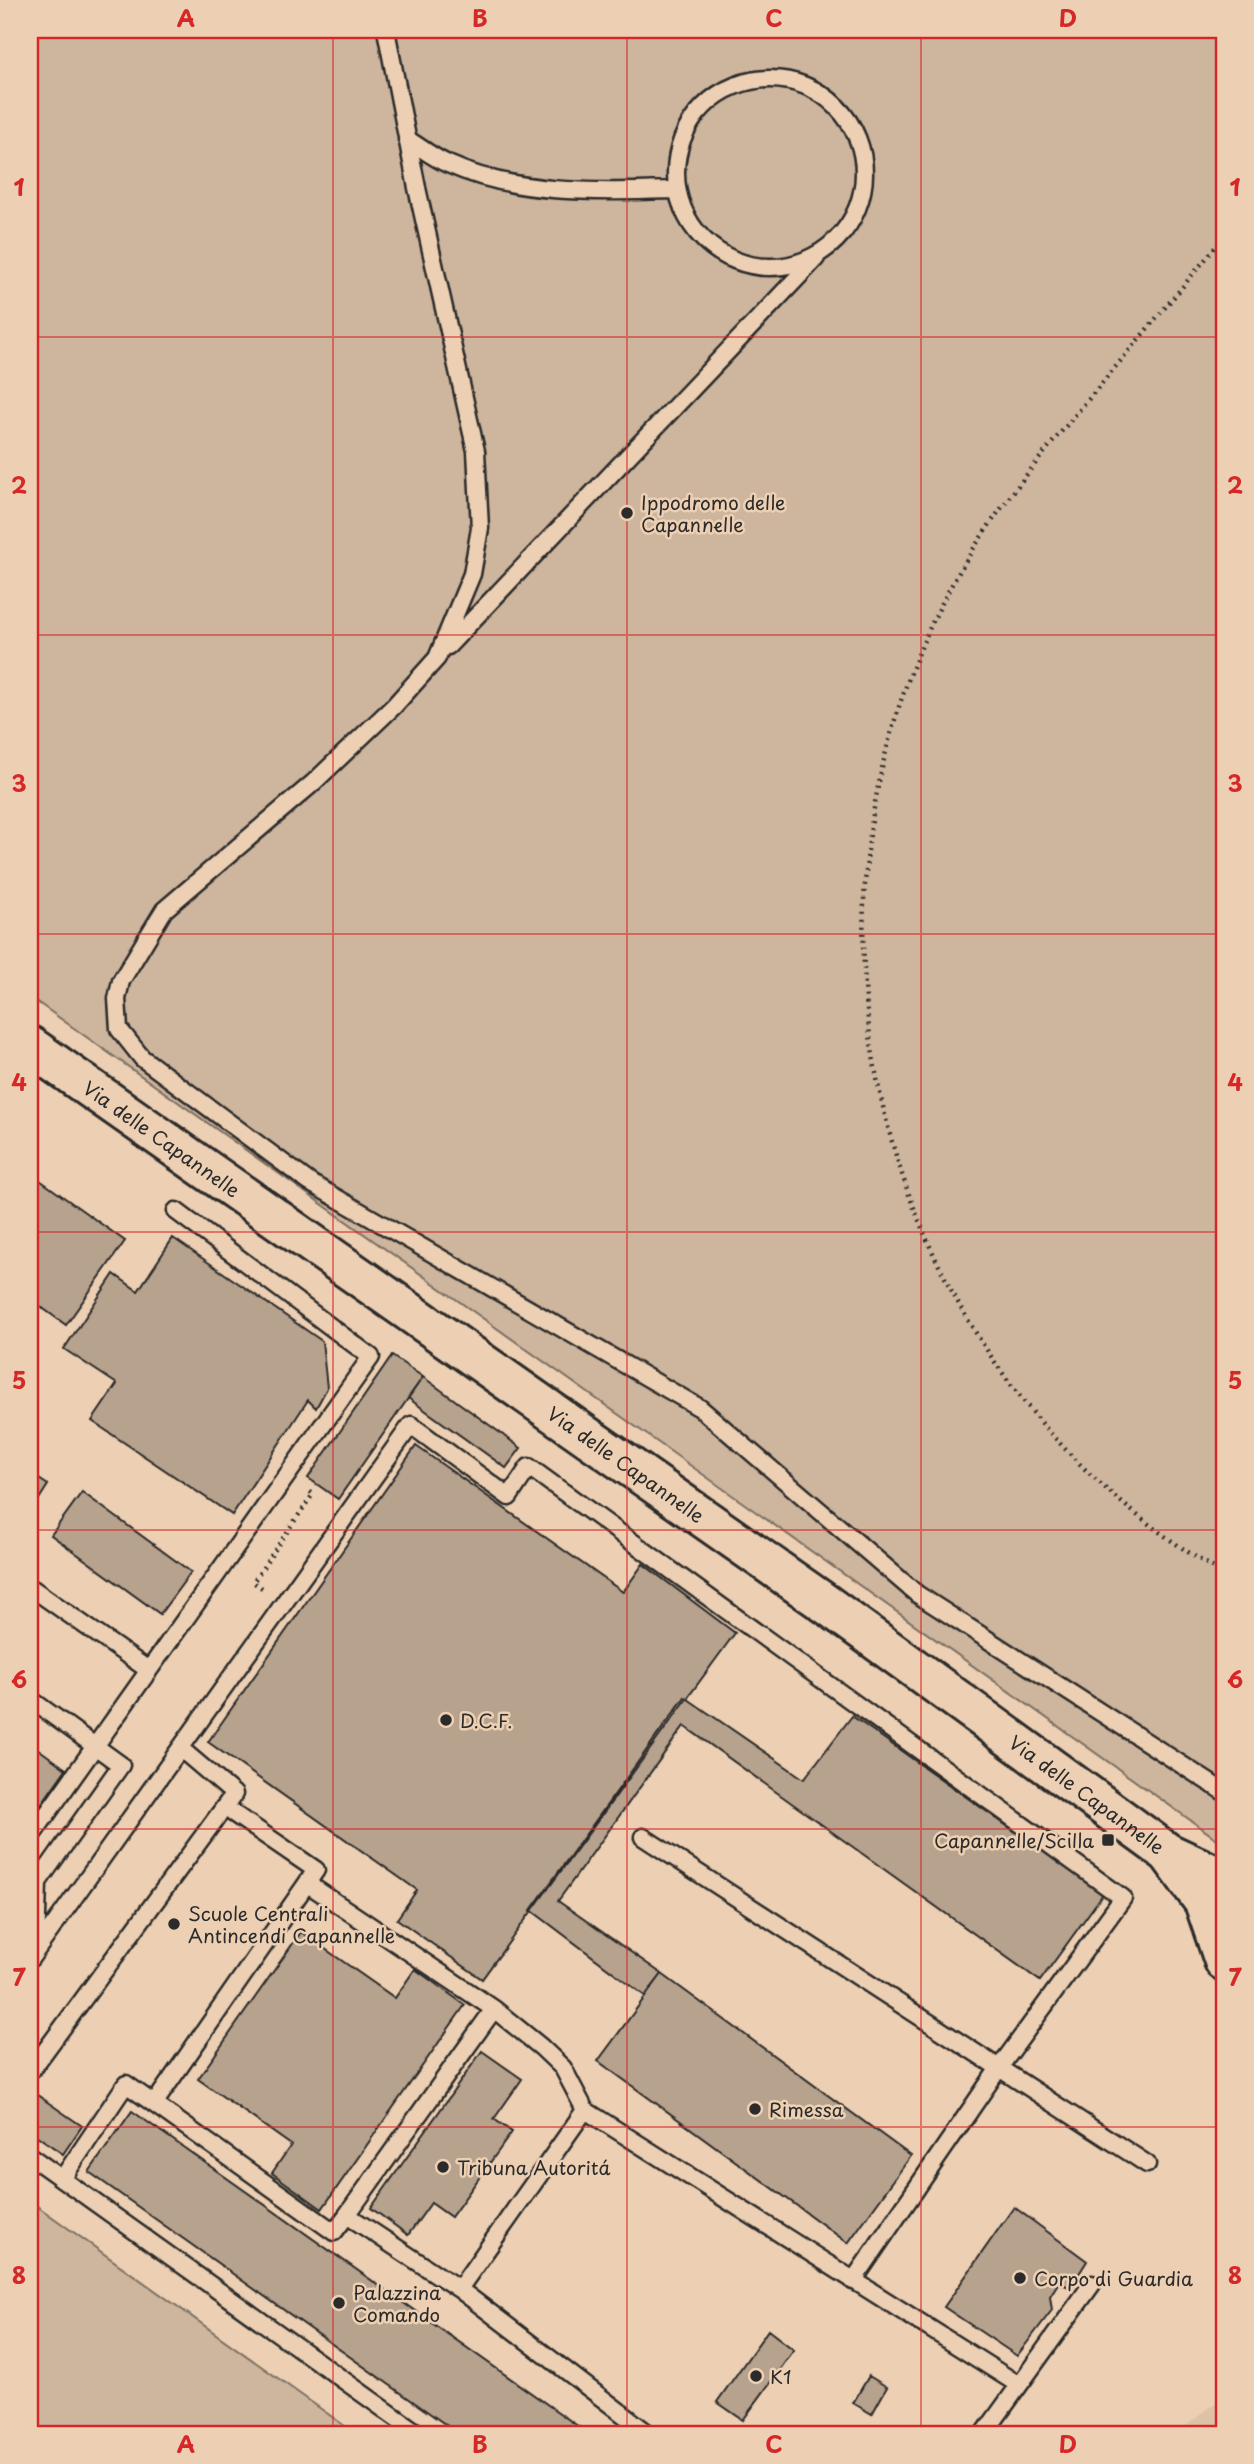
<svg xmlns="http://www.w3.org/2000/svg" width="1254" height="2464" font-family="'Playpen Sans',sans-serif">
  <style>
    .built { fill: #ddc2a8 }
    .green { fill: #ceb59d; stroke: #7c7064; stroke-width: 2 }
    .building { fill: #b7a28e; stroke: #2b2b2b; stroke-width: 2 }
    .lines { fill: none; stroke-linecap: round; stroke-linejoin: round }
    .lane-casing { stroke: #2b2b2b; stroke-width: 21 }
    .secondary-casing { stroke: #2b2b2b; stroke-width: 44 }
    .path { stroke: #2b2b2b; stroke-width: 4.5; stroke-dasharray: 2 5; stroke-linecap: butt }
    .lane { stroke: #edd0b3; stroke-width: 16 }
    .secondary { stroke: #edd0b3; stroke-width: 38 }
    .grid { fill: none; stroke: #d62828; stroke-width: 2; stroke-opacity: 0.55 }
    .poi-dot { fill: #2b2b2b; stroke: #edd0b3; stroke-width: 2.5 }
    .labels { text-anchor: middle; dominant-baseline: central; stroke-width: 5; stroke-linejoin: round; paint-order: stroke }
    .poi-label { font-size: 19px; fill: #2b2b2b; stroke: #edd0b3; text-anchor: start }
    .street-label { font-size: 19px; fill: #2b2b2b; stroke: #edd0b3 }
    .neatline { fill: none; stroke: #d62828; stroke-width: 2.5 }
    .grid-label { font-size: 23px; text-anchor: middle; font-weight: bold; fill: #d62828 }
  </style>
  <rect width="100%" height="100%" fill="#edd0b3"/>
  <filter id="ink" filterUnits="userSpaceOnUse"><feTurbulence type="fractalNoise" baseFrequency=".0143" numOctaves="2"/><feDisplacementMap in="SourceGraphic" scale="14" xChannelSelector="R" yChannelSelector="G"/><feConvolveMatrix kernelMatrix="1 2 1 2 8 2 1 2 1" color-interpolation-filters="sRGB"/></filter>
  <g filter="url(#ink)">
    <path class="built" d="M1224,2396V2434H1175H1176Z"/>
    <path class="green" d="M30,30H1224V1844L30,997Z
      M30,2201L356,2434H30Z"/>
    <path class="building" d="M30,1173L125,1241L66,1325L30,1299Z
      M173,1238L322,1341L327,1388L316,1408L308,1400L232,1515L92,1421L117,1384L64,1349L114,1274L138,1291Z
      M392,1356L423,1377L338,1499L308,1478Z
      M423,1377L521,1448L506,1468L408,1398Z
      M416,1446L623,1592L643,1564L735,1633L482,1979L397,1919L417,1890L208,1742Z
      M30,1473L48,1485L30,1513Z
      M82,1492L191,1572L160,1614L51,1535Z
      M685,1697L804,1779L852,1716L1103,1894L1040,1981L684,1726L558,1901L662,1974L645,1996L531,1910Z
      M30,1743L66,1769L30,1820Z
      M301,1932L395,1998L415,1969L465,2005L322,2209L272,2173L291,2145L198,2079Z
      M662,1974L911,2156L848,2243L598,2061Z
      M482,2051L522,2079L494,2119L512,2132L451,2217L431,2203L408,2235L371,2208Z
      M30,2090L82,2126L63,2154L30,2131Z
      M132,2111L589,2434H459L89,2172Z
      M1014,2207L1087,2261L1070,2288L1059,2282L1050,2296L1052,2310L1017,2356L944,2307Z
      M768,2330L794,2350L743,2420L717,2402Z
      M869,2376L887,2387L872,2414L853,2403Z"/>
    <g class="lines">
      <defs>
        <path id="lane" d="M386,30L417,188L476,451L480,528L472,574L437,658L394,706L313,783L164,910L121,981L117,999L119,1029L142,1058L309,1182L700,1408L917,1594L1224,1792
          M676 173a94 94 0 1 1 188 0a94 94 0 1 1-188 0Z
          M407,139C420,147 434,158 448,164C518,196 603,192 677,190
          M448,646L816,258
          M30,1594L33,1589L147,1669
          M30,1699L121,1765L38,1882L36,1950
          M643,1837L1147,2164
          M30,1838L371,1357L176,1211
          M308,1884L494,2009L541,2047L563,2068L585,2110
          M30,1959L411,1425L509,1497L529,1467L1123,1898L999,2068L853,2281
          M30,2067L32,2069L234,1794L181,1749
          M154,2104L316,1870L224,1807
          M30,2156L419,2434
          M62,2179L126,2084L334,2232L347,2215L459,2289L649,2434
          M347,2215L494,2009
          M459,2289L585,2110L1019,2385
          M984,2434L1092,2284"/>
        <g id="secondary">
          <path id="s1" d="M30,1046L826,1604L1168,1853L1224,1879"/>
          <path d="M1169,1854L1204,1902L1224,1961"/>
        </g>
      </defs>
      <use href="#lane" class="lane-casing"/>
      <use href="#secondary" class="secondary-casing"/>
      <path class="path" d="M1224,237C1178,292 1133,346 1087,401C1029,470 972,539 933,621C773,959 896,1386 1224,1574
        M262,1588L253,1582L313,1494L308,1490"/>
      <use href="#lane" class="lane"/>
      <use href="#secondary" class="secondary"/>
    </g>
  </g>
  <path class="grid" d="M333,30V2434M627,30V2434M921,30V2434M30,337H1224M30,635H1224M30,934H1224M30,1232H1224M30,1530H1224M30,1829H1224M30,2127H1224"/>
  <g class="poi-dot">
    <circle cx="627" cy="513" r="7"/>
    <circle cx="446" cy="1720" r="7"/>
    <rect x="1101" y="1833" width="14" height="14" rx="3.5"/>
    <circle cx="174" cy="1924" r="7"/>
    <circle cx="755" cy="2109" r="7"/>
    <circle cx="443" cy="2167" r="7"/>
    <circle cx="1020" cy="2278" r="7"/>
    <circle cx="339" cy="2303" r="7"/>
    <circle cx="756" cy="2376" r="7"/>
  </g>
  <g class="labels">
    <g class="poi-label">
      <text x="641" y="502">Ippodromo delle<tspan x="641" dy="22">Capannelle</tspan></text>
      <text x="460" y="1720">D.C.F.</text>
      <text x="1094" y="1840" text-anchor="end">Capannelle/Scilla</text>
      <text x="188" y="1913">Scuole Centrali<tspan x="188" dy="22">Antincendi Capannelle</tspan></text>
      <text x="769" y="2109">Rimessa</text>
      <text x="457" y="2167">Tribuna Autoritá</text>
      <text x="1034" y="2278">Corpo di Guardia</text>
      <text x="353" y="2292">Palazzina<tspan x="353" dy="22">Comando</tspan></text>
      <text x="770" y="2376">K1</text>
    </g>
    <g class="street-label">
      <text stroke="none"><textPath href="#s1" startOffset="161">Via delle Capannelle</textPath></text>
      <text stroke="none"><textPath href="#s1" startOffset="728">Via delle Capannelle</textPath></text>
      <text stroke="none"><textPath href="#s1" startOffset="1295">Via delle Capannelle</textPath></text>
    </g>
  </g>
  <rect width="1254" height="2464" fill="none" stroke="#edd0b3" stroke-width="77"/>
  <rect x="38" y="38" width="1178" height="2388" class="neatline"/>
  <g class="grid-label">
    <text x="186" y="27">A</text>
    <text x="480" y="27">B</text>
    <text x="774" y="27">C</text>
    <text x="1068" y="27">D</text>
    <text x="19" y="196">1</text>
    <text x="1235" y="196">1</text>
    <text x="19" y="494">2</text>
    <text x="1235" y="494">2</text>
    <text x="19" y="792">3</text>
    <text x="1235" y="792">3</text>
    <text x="19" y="1091">4</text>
    <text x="1235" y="1091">4</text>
    <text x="19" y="1389">5</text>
    <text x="1235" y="1389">5</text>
    <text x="19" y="1688">6</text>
    <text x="1235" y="1688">6</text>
    <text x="19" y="1986">7</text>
    <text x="1235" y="1986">7</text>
    <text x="19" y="2284">8</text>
    <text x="1235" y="2284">8</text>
    <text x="186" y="2453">A</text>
    <text x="480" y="2453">B</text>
    <text x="774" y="2453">C</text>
    <text x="1068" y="2453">D</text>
  </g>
</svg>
